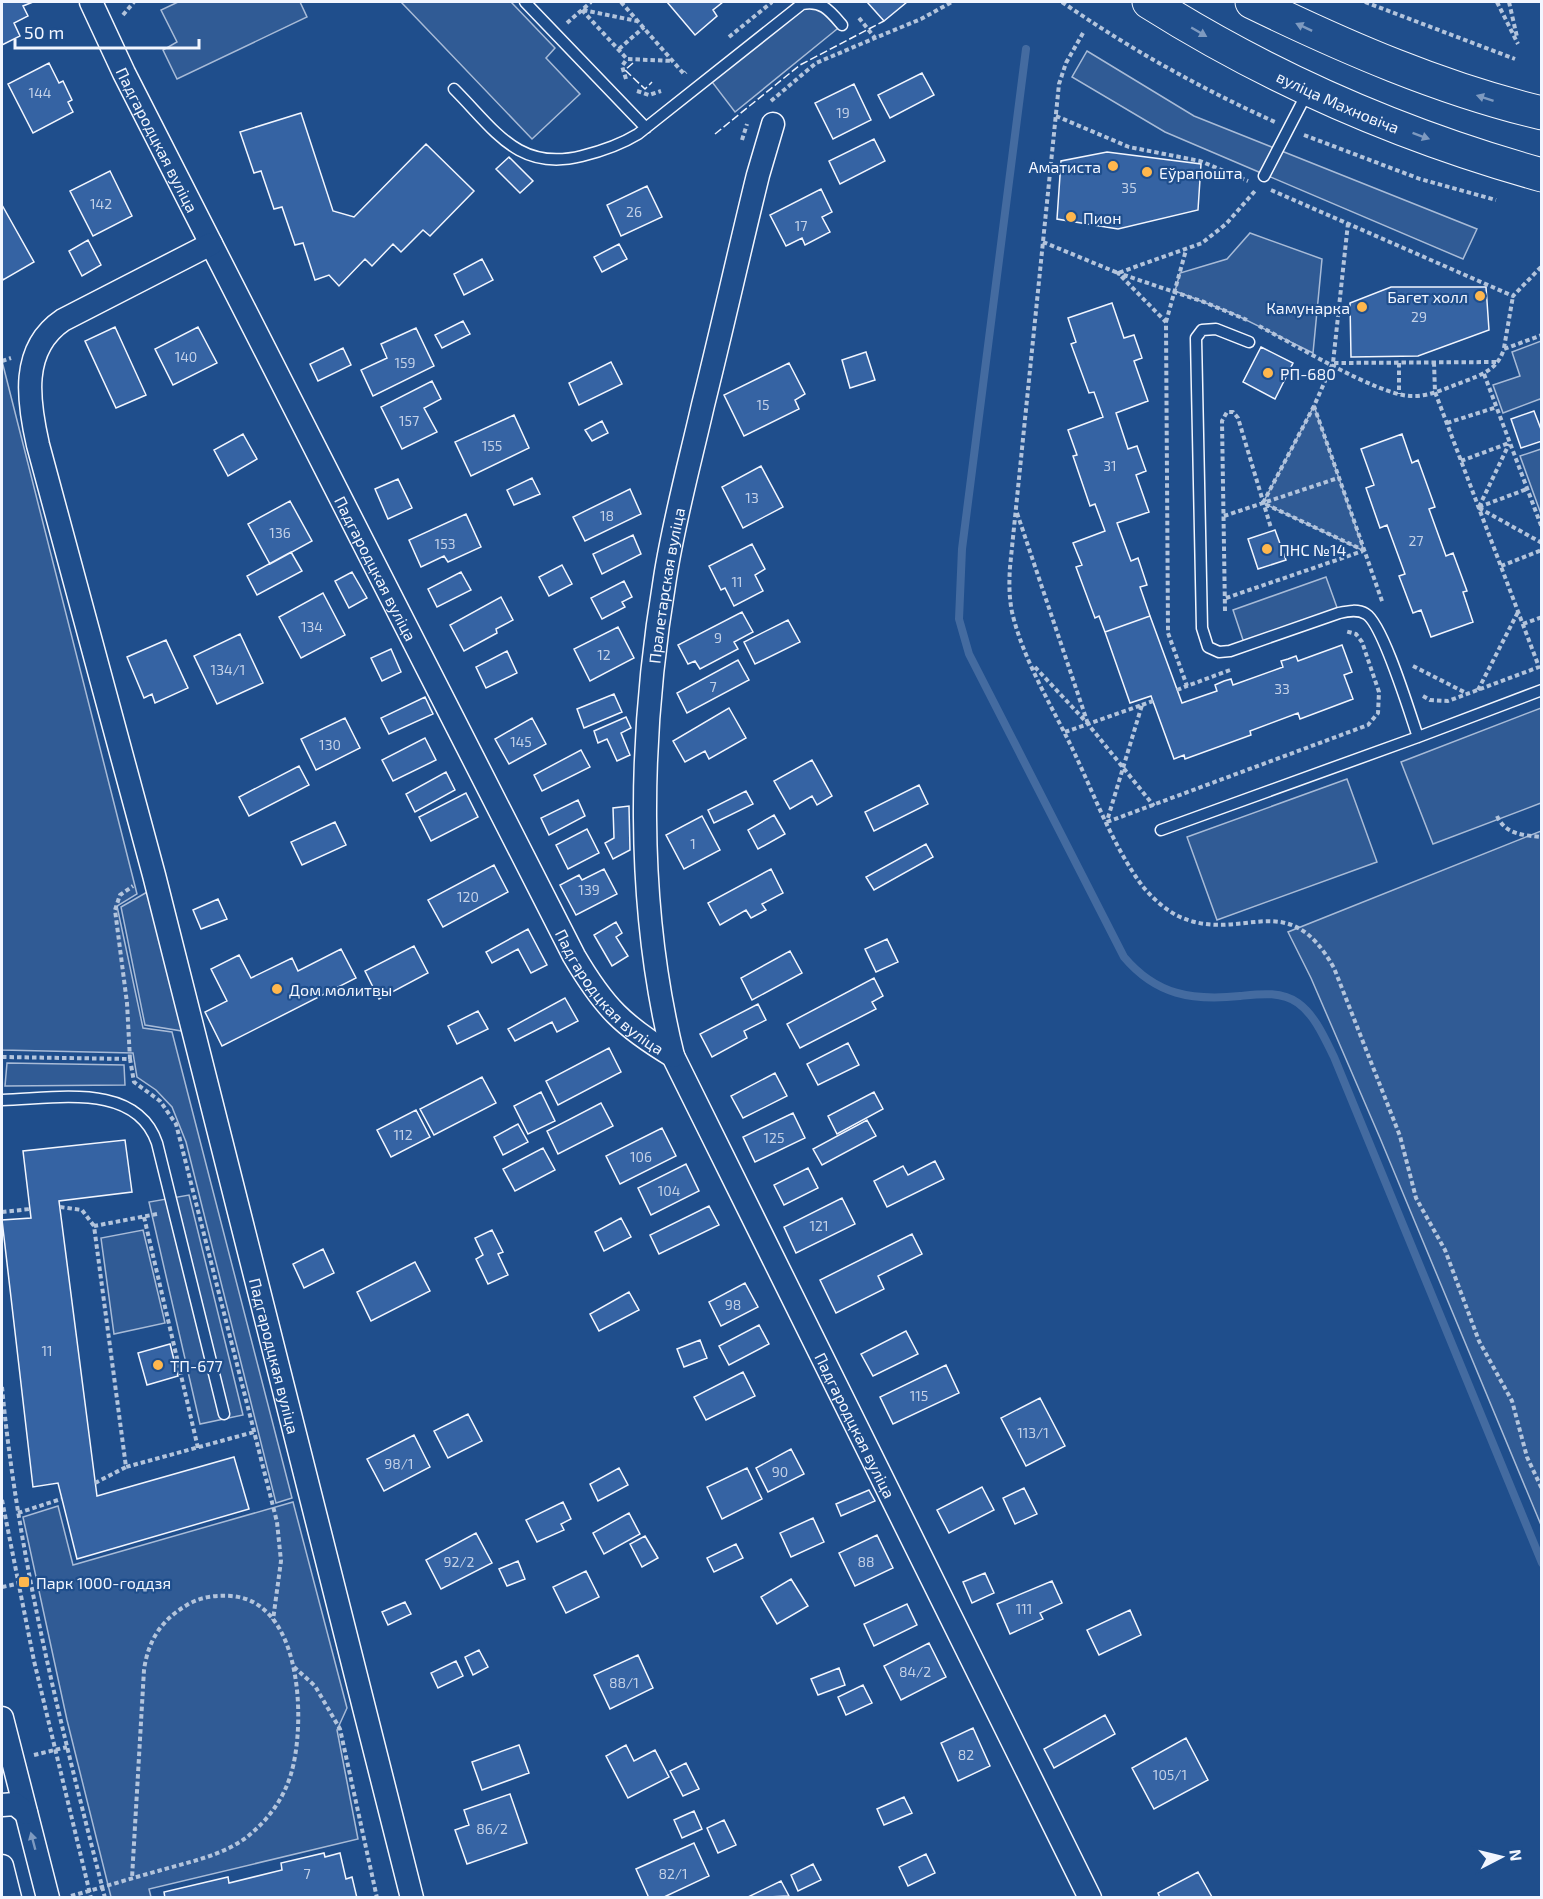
<svg xmlns="http://www.w3.org/2000/svg" width="1543" height="1899" font-family="'Exo 2',sans-serif">
  <style>
    .built { fill: #305b95; stroke: #a8bbd7; stroke-width: 1.5 }
    .lines { fill: none; stroke-linecap: round; stroke-linejoin: round }
    .stream { stroke: #446ba0; stroke-width: 8 }
    .building { fill: #3563a3; stroke: #f2f6ff; stroke-width: 1.5 }
    .service-casing { stroke: #f2f6ff; stroke-width: 13 }
    .minor-casing { stroke: #f2f6ff; stroke-width: 25 }
    .primary-casing { stroke: #f2f6ff; stroke-width: 35 }
    .path { stroke: #b3c4dc; stroke-width: 4; stroke-dasharray: 4.5 3; stroke-linecap: butt }
    .service { stroke: #1f4e8c; stroke-width: 10 }
    .minor { stroke: #1f4e8c; stroke-width: 22 }
    .primary { stroke: #1f4e8c; stroke-width: 33 }
    .fence { stroke: #f2f6ff; stroke-width: 1.5; stroke-dasharray: 8 3; stroke-linecap: butt }
    .oneway { fill: #7e9ac0 }
    .poi-dot { fill: #ffb74d; stroke: #1f4e8c; stroke-width: 2 }
    .labels { text-anchor: middle; dominant-baseline: central; stroke-width: 4.5; stroke-linejoin: round; paint-order: stroke }
    .number-label { font-size: 14px; fill: #c3d1e8 }
    .street-label { font-size: 16px; fill: #f2f6ff; stroke: #1f4e8c }
    .poi-label { font-size: 16px; fill: #f2f6ff; stroke: #1f4e8c; text-anchor: start }
  </style>
  <rect width="100%" height="100%" fill="#1f4e8c"/>
  <path class="built" d="M178,2H300L307,17L177,79L163,50L177,42L161,10Z
    M401,2H511L555,48L546,58L580,94L532,139Z
    M804,2H823L842,25L735,112L709,78Z
    M1087,51L1194,116L1477,229L1463,259L1165,132L1072,77Z
    M1250,233L1322,259L1313,353L1234,314L1175,291L1180,273L1227,259Z
    M1541,341V401L1540,399L1503,413L1493,385L1520,376L1512,352Z
    M2,361L137,894L117,906L143,1028L172,1032L292,1498L276,1503L186,1142L172,1107L156,1090L137,1077L133,1053L2,1050Z
    M1314,406L1364,551L1263,503Z
    M1541,449H1542L1541,514L1520,456Z
    M1326,577L1339,613L1245,646L1233,610Z
    M1541,708V803L1433,844L1401,762Z
    M1347,779L1377,862L1217,920L1187,837Z
    M1541,831V1525L1380,1138L1311,978L1288,932Z
    M149,891L182,1031L145,1025L121,907Z
    M7,1063L124,1065L125,1085L5,1086Z
    M189,1195L243,1415L200,1424L149,1202Z
    M143,1230L165,1323L114,1334L101,1238Z
    M293,1502L347,1708L337,1730L358,1839L149,1889L151,1897H111L67,1720L23,1517L58,1506L73,1565Z"/>
  <g class="lines">
    <path class="stream" d="M1026,49L962,549L959,619L969,654L1124,957C1156,995 1192,1001 1240,996C1260,994 1281,991 1298,1003C1315,1015 1325,1039 1334,1057L1542,1563"/>
  </g>
  <path class="building" d="M2,2H33L23,6L28,16L14,23L20,36L2,45Z
    M667,2H723L713,10L717,16L695,35Z
    M867,2H907L884,21Z
    M49,63L59,83L63,81L72,100L68,102L73,112L33,133L8,84Z
    M922,73L934,95L890,118L878,95Z
    M854,84L871,120L833,139L815,103Z
    M301,113L333,211L354,217L426,144L474,191L430,236L423,230L401,252L393,244L372,266L365,259L339,286L329,275L315,280L303,243L295,245L282,207L274,209L261,171L254,173L240,132Z
    M874,139L885,161L840,184L829,161Z
    M1107,152L1201,164L1198,210L1118,229L1057,219L1061,161Z
    M509,157L533,181L520,193L496,169Z
    M110,171L132,216L93,236L70,191Z
    M647,186L662,217L621,236L607,205Z
    M821,189L832,212L822,217L830,232L805,245L802,238L786,246L770,215Z
    M2,205L34,262L3,280L2,277Z
    M88,240L101,265L82,276L69,251Z
    M619,244L627,259L602,272L594,257Z
    M482,259L493,280L464,295L454,274Z
    M1391,287H1486L1489,330L1418,356L1351,357L1350,303Z
    M1112,303L1124,338L1134,335L1142,358L1134,361L1148,401L1116,413L1128,449L1137,446L1146,471L1136,475L1149,512L1117,523L1131,561L1138,558L1147,585L1140,587L1150,616L1105,632L1099,616L1095,618L1076,567L1082,565L1073,543L1105,531L1095,504L1090,506L1073,456L1077,455L1068,430L1103,417L1094,392L1089,393L1071,344L1076,342L1068,318Z
    M463,321L470,334L442,348L435,335Z
    M115,327L146,395L116,408L85,341Z
    M198,327L217,363L173,385L155,349Z
    M416,328L434,366L373,396L361,370L387,358L381,344Z
    M1261,347L1293,363L1275,399L1243,382Z
    M343,348L351,365L318,381L310,364Z
    M866,352L875,380L850,388L842,360Z
    M611,362L622,384L579,405L569,383Z
    M789,363L805,394L795,400L799,409L744,436L724,395Z
    M432,381L441,399L424,408L437,432L402,449L381,407Z
    M1534,411L1542,432V441L1521,448L1511,419Z
    M514,415L529,448L471,476L455,442Z
    M602,421L608,433L592,441L585,430Z
    M243,434L257,459L228,476L214,450Z
    M1402,434L1412,463L1418,460L1435,507L1429,509L1446,556L1453,553L1467,591L1463,592L1473,622L1431,637L1421,610L1413,613L1399,576L1405,574L1387,525L1380,528L1366,488L1374,485L1361,449Z
    M761,466L783,507L743,528L722,487Z
    M532,478L540,494L514,505L507,490Z
    M398,479L412,508L388,519L375,489Z
    M630,489L641,514L585,541L573,517Z
    M290,501L312,541L270,564L248,524Z
    M466,514L481,547L448,562L444,556L421,567L409,540Z
    M1275,530L1286,560L1258,569L1248,539Z
    M633,535L641,554L602,574L593,554Z
    M752,544L765,569L755,575L763,591L734,606L725,588L721,590L709,566Z
    M291,552L302,571L257,595L247,576Z
    M562,565L572,584L549,596L539,577Z
    M352,572L367,598L349,608L335,581Z
    M461,572L471,590L437,607L428,589Z
    M624,581L632,597L622,602L625,607L602,619L591,598Z
    M323,593L345,635L301,658L279,617Z
    M501,597L513,620L496,629L497,633L464,651L450,625Z
    M742,612L753,632L734,642L738,649L700,669L695,661L688,664L678,645Z
    M1150,616L1182,703L1217,691L1215,685L1224,681L1231,679L1233,685L1283,667L1281,661L1288,659L1296,656L1298,661L1342,645L1352,672L1344,675L1353,699L1300,719L1298,713L1250,731L1251,735L1185,759L1184,755L1174,759L1151,696L1130,703L1105,632Z
    M788,620L800,642L755,664L744,642Z
    M618,627L634,658L590,681L574,649Z
    M240,634L263,683L217,704L194,656Z
    M166,640L188,688L155,703L152,694L144,698L127,657Z
    M391,649L401,672L382,681L371,658Z
    M507,651L517,673L486,688L476,667Z
    M738,660L749,680L687,713L677,693Z
    M614,694L622,712L584,728L577,709Z
    M425,697L433,714L389,734L381,718Z
    M729,708L746,738L709,759L705,751L685,762L673,741Z
    M626,717L631,728L621,733L630,755L617,761L607,739L598,743L594,731Z
    M345,718L360,748L316,770L301,739Z
    M532,718L546,744L509,764L495,739Z
    M425,738L436,760L393,781L382,760Z
    M581,750L590,767L542,791L534,775Z
    M812,760L832,796L817,805L812,796L790,809L774,781Z
    M299,766L309,785L249,816L239,797Z
    M446,772L455,790L415,812L406,794Z
    M919,785L928,804L874,831L865,812Z
    M746,791L753,804L714,823L708,810Z
    M466,793L478,817L431,841L419,817Z
    M578,800L585,816L549,835L541,818Z
    M629,806L630,850L613,859L605,843L614,838L613,808Z
    M774,815L785,834L758,849L748,830Z
    M702,816L720,850L684,869L666,835Z
    M335,822L346,845L302,865L291,842Z
    M587,829L599,853L568,869L556,845Z
    M926,844L933,857L874,890L866,877Z
    M494,865L508,892L443,927L428,900Z
    M604,869L617,894L576,915L560,885L579,875L582,880Z
    M771,869L783,893L762,904L766,910L751,918L746,910L720,925L708,903Z
    M218,899L227,919L201,929L193,910Z
    M616,922L622,933L616,937L628,956L612,966L594,935Z
    M528,929L547,965L531,973L518,949L492,963L486,952Z
    M887,939L898,962L876,972L865,949Z
    M414,946L428,973L379,999L365,971Z
    M341,949L356,978L222,1046L205,1012L227,1001L211,969L239,955L251,978L292,958L298,971Z
    M790,951L802,973L752,1000L741,978Z
    M874,978L883,996L872,1002L876,1009L800,1048L787,1024Z
    M565,998L578,1021L557,1032L552,1022L515,1041L508,1029Z
    M758,1004L766,1020L744,1031L747,1038L712,1057L700,1034Z
    M478,1011L488,1029L457,1044L448,1026Z
    M848,1043L859,1065L818,1085L807,1064Z
    M609,1048L621,1072L558,1105L546,1081Z
    M775,1073L787,1096L743,1118L731,1096Z
    M482,1077L496,1103L434,1135L420,1109Z
    M541,1092L555,1121L528,1134L514,1106Z
    M874,1092L883,1109L837,1134L828,1116Z
    M601,1103L613,1126L558,1154L547,1131Z
    M416,1110L430,1137L391,1157L377,1130Z
    M793,1113L805,1138L755,1162L743,1137Z
    M867,1120L876,1136L822,1165L813,1149Z
    M518,1124L528,1142L503,1155L494,1137Z
    M662,1128L676,1156L620,1184L606,1156Z
    M125,1140L132,1192L59,1201L97,1496L234,1457L249,1509L77,1559L58,1483L33,1487L2,1220L31,1218L23,1151Z
    M543,1148L555,1170L515,1191L503,1169Z
    M935,1161L944,1179L887,1207L874,1181L903,1166L908,1175Z
    M686,1164L699,1191L651,1215L638,1188Z
    M808,1168L818,1188L784,1205L774,1185Z
    M842,1198L855,1224L796,1253L784,1227Z
    M709,1206L719,1225L659,1254L650,1235Z
    M621,1218L631,1237L604,1251L595,1232Z
    M492,1230L503,1252L498,1254L508,1275L488,1284L476,1259L483,1255L475,1238Z
    M912,1234L922,1254L878,1276L884,1289L836,1313L820,1280Z
    M323,1249L334,1273L304,1288L293,1264Z
    M415,1262L430,1291L371,1321L357,1292Z
    M745,1283L758,1307L721,1326L709,1302Z
    M629,1292L639,1310L599,1331L590,1314Z
    M759,1325L769,1344L729,1365L719,1346Z
    M906,1331L918,1354L873,1376L861,1354Z
    M700,1340L707,1358L684,1367L677,1349Z
    M170,1344L178,1376L147,1385L138,1353Z
    M946,1365L959,1393L893,1424L880,1397Z
    M743,1372L755,1396L706,1420L694,1397Z
    M1040,1398L1065,1446L1026,1466L1001,1418Z
    M468,1414L482,1441L448,1458L434,1431Z
    M414,1435L430,1467L384,1491L367,1459Z
    M791,1449L804,1474L768,1492L756,1468Z
    M619,1468L628,1485L598,1501L590,1484Z
    M747,1468L762,1499L722,1519L707,1487Z
    M982,1487L994,1510L949,1533L937,1510Z
    M1024,1488L1037,1514L1015,1524L1003,1498Z
    M869,1490L875,1501L841,1516L836,1504Z
    M563,1502L571,1519L561,1524L564,1530L537,1542L526,1520Z
    M629,1513L640,1534L604,1554L593,1533Z
    M813,1518L824,1542L791,1557L780,1533Z
    M476,1533L492,1563L441,1589L426,1560Z
    M877,1535L893,1568L855,1586L839,1553Z
    M645,1536L658,1558L642,1567L630,1544Z
    M736,1544L743,1558L714,1572L707,1558Z
    M518,1561L525,1579L507,1586L499,1569Z
    M586,1571L599,1597L566,1613L553,1587Z
    M985,1573L994,1593L972,1603L963,1582Z
    M791,1579L808,1606L777,1624L761,1597Z
    M1052,1581L1062,1603L1040,1613L1043,1619L1010,1634L997,1604Z
    M405,1602L411,1614L388,1625L382,1612Z
    M907,1604L917,1625L874,1646L864,1624Z
    M1130,1610L1141,1635L1099,1655L1087,1630Z
    M929,1643L946,1677L901,1700L884,1666Z
    M479,1650L488,1667L473,1675L465,1657Z
    M638,1655L653,1688L610,1709L594,1675Z
    M456,1661L463,1676L438,1688L431,1673Z
    M839,1668L845,1685L818,1695L811,1679Z
    M863,1685L872,1703L846,1715L838,1697Z
    M1105,1715L1115,1734L1054,1768L1044,1749Z
    M973,1728L990,1766L958,1781L941,1743Z
    M1186,1738L1208,1780L1154,1809L1132,1768Z
    M519,1745L529,1773L482,1790L472,1762Z
    M626,1745L634,1761L655,1750L669,1777L628,1798L606,1756Z
    M686,1763L699,1789L683,1796L670,1771Z
    M510,1794L527,1843L467,1864L455,1830L469,1825L464,1810Z
    M904,1797L912,1813L884,1825L877,1809Z
    M694,1811L702,1829L682,1838L674,1820Z
    M724,1820L736,1845L718,1853L707,1828Z
    M694,1843L709,1876L662,1898H649L636,1869Z
    M324,1853L325,1857L340,1853L346,1879L352,1877L357,1898H165L164,1892L228,1877L229,1883L282,1870L281,1863Z
    M926,1854L935,1873L908,1886L899,1867Z
    M813,1864L821,1880L798,1891L791,1875Z
    M1198,1872L1212,1897L1160,1898L1158,1893Z
    M781,1881L789,1896L746,1898Z"/>
  <g class="lines">
    <defs>
      <path id="service" d="M525,2L646,128
        M454,89C495,130 518,172 582,156C602,151 620,145 638,134L802,4C822,0 830,11 842,25
        M1264,176L1307,93
        M1249,342L1216,329L1202,330L1196,338L1202,628L1208,647L1219,652L1230,651L1339,613C1348,611 1358,609 1366,614C1383,624 1410,714 1418,737L1542,690
        M1161,830L1418,737
        M2,1100C54,1099 136,1081 157,1143L224,1414"/>
      <g id="minor">
        <path id="s1" d="M91,2L124,73L574,956C604,1007 623,1026 673,1056L1090,1898"/>
        <path id="s2" d="M211,244L63,320C20,349 28,401 38,445L154,875L412,1898"/>
        <path id="s3" d="M673,1056C635,902 639,734 665,578C674,520 690,462 703,405C722,329 739,252 758,175L773,124"/>
        <path d="M2,1718L48,1898"/>
        <path d="M2,1805L15,1804L26,1813"/>
        <path d="M2,1866L10,1898"/>
      </g>
      <g id="primary">
        <path id="s4" d="M1149,2C1271,79 1402,136 1542,175"/>
        <path d="M1252,2C1345,47 1441,89 1542,113"/>
      </g>
    </defs>
    <use href="#service" class="service-casing"/>
    <use href="#minor" class="minor-casing"/>
    <use href="#primary" class="primary-casing"/>
    <path class="path" d="M621,2L684,74L686,72
      M1062,2C1130,49 1200,88 1275,122
      M1365,2L1515,59
      M1497,2L1518,44
      M1509,2L1517,37
      M582,10L627,59L673,61
      M583,10L637,21
      M123,15L134,2
      M859,18L875,38L921,19L952,2
      M567,23L591,2
      M1083,33L1066,63L1059,84L1010,567C1009,582 1009,597 1012,612C1023,660 1052,706 1073,750C1094,794 1112,844 1141,884C1150,896 1164,909 1178,916C1242,946 1287,883 1334,968L1400,1136L1416,1198L1445,1250L1479,1341L1512,1401L1527,1457L1542,1489
      M729,37L772,2
      M619,49L644,27
      M626,79L622,66L627,59
      M637,91L649,95L661,91
      M771,101L816,63L875,38
      M1056,116L1129,147L1200,161L1248,181
      M1304,135L1420,179L1496,200
      M742,140L747,124
      M1271,190L1513,296L1542,266
      M1348,223L1333,363L1314,406L1383,604
      M1043,242L1118,273L1202,243L1226,224L1255,191
      M1166,322L1186,250
      M1259,326C1294,344 1376,394 1410,396C1429,397 1446,388 1463,382C1483,374 1497,370 1504,349L1542,335
      M1504,348L1513,296
      M2,361L11,358
      M1334,363L1499,362
      M1399,363V394
      M1484,374L1542,528
      M1314,406L1263,503L1363,550
      M1447,423L1497,407
      M1461,461L1509,443
      M1479,507L1509,444
      M1479,507L1527,489
      M1479,508L1542,543
      M1017,513L1088,724
      M1224,516L1338,478
      M1501,566L1542,550
      M1226,598L1363,551
      M1225,611L1222,421L1227,412H1233L1238,418L1271,528
      M1523,624L1542,617
      M1413,666L1468,694
      M1035,667L1088,724L1154,806
      M1230,670L1187,686L1168,633L1166,322L1118,273L1204,302L1247,320
      M1177,690L1187,686
      M1478,690L1518,612
      M1423,696L1430,700L1448,701L1539,667L1435,392L1434,362
      M1142,705L1153,701
      M1065,732L1142,705L1107,821
      M1497,816C1506,835 1523,835 1542,837
      M1107,822L1368,725L1378,713L1379,692L1362,642L1356,634L1345,631
      M2,1057L130,1059L134,1082L160,1101L176,1124L277,1522L281,1561L273,1620
      M130,1059L127,1003L115,910L120,895L133,886
      M60,1207L82,1210L94,1226
      M2,1212L30,1209
      M157,1214L94,1226L126,1467L254,1432
      M144,1217L198,1448
      M2,1387C18,1560 62,1729 105,1898
      M95,1483L126,1467
      M2,1500L34,1661L91,1898
      M18,1513L61,1499
      M2,1587L31,1581
      M294,1667L315,1686L340,1729L377,1898
      M34,1755L67,1747
      M71,1896C100,1888 129,1879 158,1871C188,1862 222,1856 247,1837C268,1820 283,1800 291,1774C306,1724 303,1601 231,1596C215,1595 200,1597 187,1605C161,1620 148,1641 144,1670L132,1878"/>
    <use href="#service" class="service"/>
    <use href="#minor" class="minor"/>
    <use href="#primary" class="primary"/>
    <path class="fence" d="M633,63L625,70L645,89L652,82
      M715,134L800,65L884,21"/>
  </g>
  <defs><path id="oneway-solid" d="M-6-.8H1V-3.2L6.5 0L1 3.2V.8H-6Z" transform="scale(1.5)"/></defs>
  <g class="oneway">
    <use href="#oneway-solid" transform="translate(1304 27) rotate(-155)"/>
    <use href="#oneway-solid" transform="translate(1199 32) rotate(30)"/>
    <use href="#oneway-solid" transform="translate(1485 98) rotate(-162)"/>
    <use href="#oneway-solid" transform="translate(1421 136) rotate(20)"/>
    <use href="#oneway-solid" transform="translate(33 1841) rotate(-105)"/>
  </g>
  <g class="poi-dot">
    <circle cx="1113" cy="166" r="6"/>
    <circle cx="1147" cy="172" r="6"/>
    <circle cx="1071" cy="217" r="6"/>
    <circle cx="1480" cy="296" r="6"/>
    <circle cx="1362" cy="307" r="6"/>
    <circle cx="1268" cy="373" r="6"/>
    <circle cx="1267" cy="549" r="6"/>
    <circle cx="277" cy="989" r="6"/>
    <circle cx="158" cy="1365" r="6"/>
    <rect x="18" y="1576" width="12" height="12" rx="3"/>
  </g>
  <g class="labels">
    <g class="number-label">
      <text x="40" y="92">144</text>
      <text x="843" y="112">19</text>
      <text x="1129" y="187">35</text>
      <text x="101" y="203">142</text>
      <text x="634" y="211">26</text>
      <text x="801" y="225">17</text>
      <text x="1419" y="316">29</text>
      <text x="186" y="356">140</text>
      <text x="405" y="362">159</text>
      <text x="763" y="404">15</text>
      <text x="409" y="420">157</text>
      <text x="492" y="445">155</text>
      <text x="1110" y="465">31</text>
      <text x="752" y="497">13</text>
      <text x="607" y="515">18</text>
      <text x="280" y="532">136</text>
      <text x="1416" y="540">27</text>
      <text x="445" y="543">153</text>
      <text x="737" y="581">11</text>
      <text x="312" y="626">134</text>
      <text x="718" y="637">9</text>
      <text x="604" y="654">12</text>
      <text x="228" y="669">134/1</text>
      <text x="713" y="686">7</text>
      <text x="1282" y="688">33</text>
      <text x="521" y="741">145</text>
      <text x="330" y="744">130</text>
      <text x="693" y="843">1</text>
      <text x="589" y="889">139</text>
      <text x="468" y="896">120</text>
      <text x="403" y="1134">112</text>
      <text x="774" y="1137">125</text>
      <text x="641" y="1156">106</text>
      <text x="669" y="1190">104</text>
      <text x="819" y="1225">121</text>
      <text x="733" y="1304">98</text>
      <text x="47" y="1350">11</text>
      <text x="919" y="1395">115</text>
      <text x="1033" y="1432">113/1</text>
      <text x="399" y="1463">98/1</text>
      <text x="780" y="1471">90</text>
      <text x="459" y="1561">92/2</text>
      <text x="866" y="1561">88</text>
      <text x="1024" y="1608">111</text>
      <text x="915" y="1671">84/2</text>
      <text x="624" y="1682">88/1</text>
      <text x="966" y="1754">82</text>
      <text x="1170" y="1774">105/1</text>
      <text x="492" y="1828">86/2</text>
      <text x="307" y="1873">7</text>
      <text x="673" y="1873">82/1</text>
    </g>
    <g class="street-label">
      <text stroke="none"><textPath href="#s4" startOffset="214">вуліца Махновіча</textPath></text>
      <text stroke="none"><textPath href="#s1" startOffset="153">Падгародцкая вуліца</textPath></text>
      <text stroke="none"><textPath href="#s1" startOffset="634">Падгародцкая вуліца</textPath></text>
      <text stroke="none"><textPath href="#s3" startOffset="474">Пралетарская вуліца</textPath></text>
      <text stroke="none"><textPath href="#s1" startOffset="1120">Падгародцкая вуліца</textPath></text>
      <text stroke="none"><textPath href="#s2" startOffset="1244">Падгародцкая вуліца</textPath></text>
      <text stroke="none"><textPath href="#s1" startOffset="1624">Падгародцкая вуліца</textPath></text>
    </g>
    <g class="poi-label">
      <text x="1101" y="166" text-anchor="end">Аматиста</text>
      <text x="1159" y="172">Еўрапошта</text>
      <text x="1083" y="217">Пион</text>
      <text x="1468" y="296" text-anchor="end">Багет холл</text>
      <text x="1350" y="307" text-anchor="end">Камунарка</text>
      <text x="1280" y="373">РП-680</text>
      <text x="1279" y="549">ПНС №14</text>
      <text x="289" y="989">Дом молитвы</text>
      <text x="170" y="1365">ТП-677</text>
      <text x="36" y="1582">Парк 1000-годдзя</text>
    </g>
  </g>
  <rect width="1543" height="1899" fill="none" stroke="#f2f6ff" stroke-width="6"/>
  <g transform="translate(1501 1857) rotate(83)" stroke="#1f4e8c" stroke-width="4.5" paint-order="stroke">
  <path d="M0-4.5L10 22L0 15L-10 22Z" fill="#f2f6ff"/>
  <text y="-9" font-size="16" font-weight="bold" text-anchor="middle" fill="#f2f6ff">N</text>
  </g>
  <path d="M15 39v9h184v-9" fill="none" stroke="#f2f6ff" stroke-width="3"/>
  <text x="24" y="39" font-size="18" fill="#f2f6ff" stroke="#1f4e8c" stroke-width="4.5" paint-order="stroke">50 m</text>
</svg>
